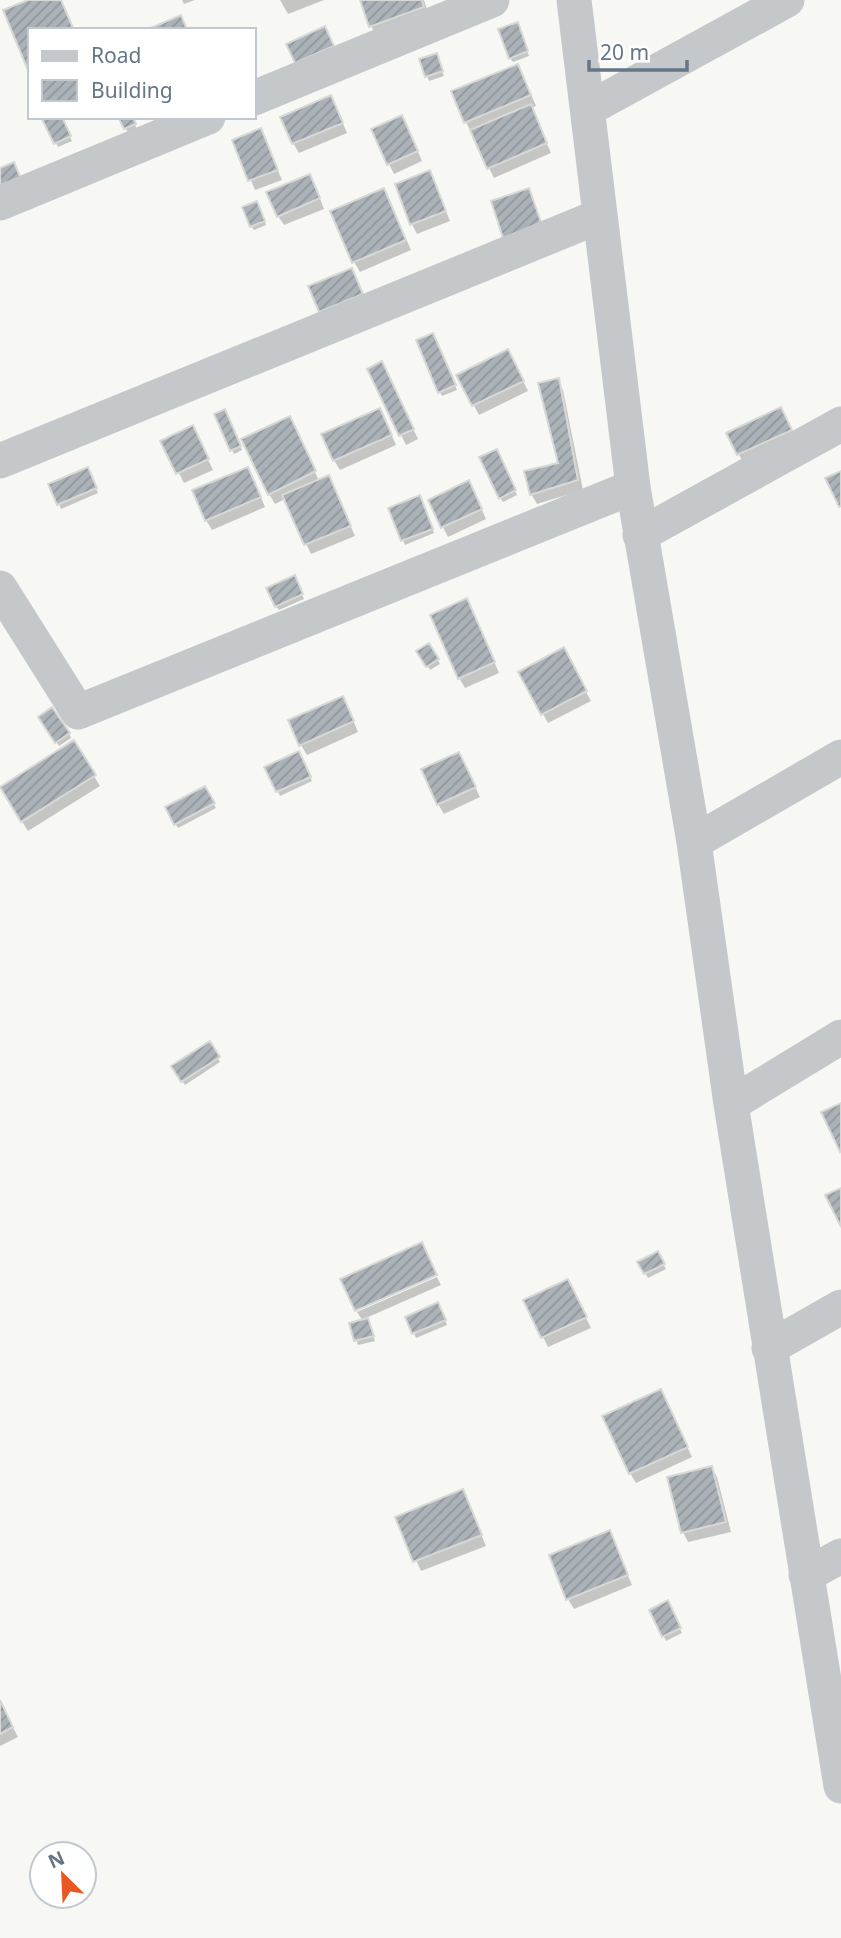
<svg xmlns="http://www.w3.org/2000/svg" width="841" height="1938" font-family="'Noto Sans',sans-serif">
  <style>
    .shadow { fill: #0003 }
    .building { fill: url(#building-hatch); stroke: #d8d9d6; stroke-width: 2 }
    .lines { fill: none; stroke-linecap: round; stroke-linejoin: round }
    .minor { stroke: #c4c8cb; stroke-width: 35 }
  </style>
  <defs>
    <pattern id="building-hatch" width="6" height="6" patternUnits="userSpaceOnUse" patternTransform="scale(1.75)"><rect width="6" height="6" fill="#abb3b9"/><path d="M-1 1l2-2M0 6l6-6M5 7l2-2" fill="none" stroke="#8f969c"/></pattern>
  </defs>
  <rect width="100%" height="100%" fill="#f7f7f4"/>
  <path class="shadow" d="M182,0H195L184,4Z
    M280,0H324L288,14Z
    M362,0H424L431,22L379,40L371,26Z
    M519,29L529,56L513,62L510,58Z
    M438,60L444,76L429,81L427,76Z
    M523,76L536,106L531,108L551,153L494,178L466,122Z
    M336,107L347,133L299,153L293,143Z
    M43,117H60L72,141L58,147Z
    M120,117H131L137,129L128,133Z
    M407,127L422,161L394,174L389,164Z
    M261,131L282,180L255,190L234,141Z
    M430,172L450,221L417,234L412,224Z
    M315,186L324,209L284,225L278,216Z
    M389,200L411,250L360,272L354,262Z
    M259,207L266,225L254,230L251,226Z
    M435,340L457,390L442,396L440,392Z
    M513,361L528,391L479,415L458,376Z
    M369,370L387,373L418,439L406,445Z
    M558,380L563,390L583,490L537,504L531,494L560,464Z
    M227,415L242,450L234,454L232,450Z
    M786,419L796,441L744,464L728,434Z
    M385,420L396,445L340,470L334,460Z
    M295,428L319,481L333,487L355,536L311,554L285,499L275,504L269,494Z
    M197,437L213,470L184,483L163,442Z
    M499,456L517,495L503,502L500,498Z
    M89,473L98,493L61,509L51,485Z
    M253,479L265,507L212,530L206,520Z
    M474,492L486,519L448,537L443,527Z
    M422,502L434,533L405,545L403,540Z
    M297,582L304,599L279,610L276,606Z
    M472,610L499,673L465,688L459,678Z
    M429,646L440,664L430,670L419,651Z
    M563,650L591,701L548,723L543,714Z
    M348,708L358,732L307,755L301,745Z
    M40,717L69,733L71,738L59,746Z
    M73,742L100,786L28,831L7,798Z
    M301,757L312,781L280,796L267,768Z
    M464,764L480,797L444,814L438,804Z
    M204,788L216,808L178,828L167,808Z
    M209,1044L220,1062L185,1085L173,1067Z
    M658,1254L666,1269L648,1278L640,1263Z
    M437,1277L441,1285L366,1318L375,1341L358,1345L351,1325L363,1321L357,1312Z
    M573,1291L591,1328L548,1347L525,1301Z
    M440,1308L447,1325L416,1338L407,1317Z
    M666,1401L692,1457L636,1483L630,1473Z
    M712,1468L717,1477L731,1532L688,1542L683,1532Z
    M463,1491L486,1546L421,1571L397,1518Z
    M609,1532L632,1585L574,1609L568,1599Z
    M667,1603L682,1633L666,1641L651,1611Z
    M0,1702L18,1737L0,1746Z"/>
  <path class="building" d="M28,0H61L74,30H30V67L27,68L3,10Z
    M360,0H422L424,7L369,27Z
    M181,15L187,30H146Z
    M518,22L528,51L509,59L498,29Z
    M325,26L334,46L295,63L286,44Z
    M437,53L443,71L425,77L419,59Z
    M518,64L531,95L464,123L451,91Z
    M331,95L343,123L292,144L280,117Z
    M531,104L547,143L487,169L470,130Z
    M402,115L418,151L387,165L371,129Z
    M41,117H62L71,136L54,144Z
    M118,117H133L136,124L124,129Z
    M261,128L278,170L248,181L232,140Z
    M14,162L21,179L0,188V168Z
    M430,170L446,211L410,225L395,184Z
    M310,174L320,198L277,217L266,192Z
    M384,188L406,240L352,263L330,211Z
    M529,188L542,225L503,238L491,201Z
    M257,201L265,221L250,227L242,207Z
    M352,268L363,294L319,312L308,286Z
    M433,333L456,385L438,393L416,340Z
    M508,349L524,381L472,406L456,375Z
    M382,361L414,429L399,436L367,369Z
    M559,378L578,480L530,495L524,471L558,463L538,383Z
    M781,407L792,430L737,455L726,433Z
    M380,408L392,435L333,461L321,434Z
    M225,409L241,446L230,451L214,414Z
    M290,416L316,471L268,495L241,439Z
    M193,425L209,459L176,474L160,441Z
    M497,449L516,490L499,499L479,457Z
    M88,467L97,488L57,505L48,484Z
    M248,467L261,497L205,521L192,490Z
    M841,471V506L839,507L825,478Z
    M329,475L351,526L304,545L282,495Z
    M469,480L482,509L441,528L428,500Z
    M420,495L433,529L401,541L388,508Z
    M295,575L303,594L275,607L266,588Z
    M467,598L495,662L458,679L430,615Z
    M429,643L439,659L426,667L416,651Z
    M564,647L587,691L541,715L518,672Z
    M343,696L354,721L299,746L288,720Z
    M52,707L70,733L55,743L38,717Z
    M74,740L96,775L21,822L0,787Z
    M299,751L311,777L276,792L264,767Z
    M459,752L476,787L437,805L421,769Z
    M205,786L215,803L174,825L165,807Z
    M210,1041L220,1057L181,1082L171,1066Z
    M841,1103V1151L840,1152L821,1112Z
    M841,1188V1227L825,1195Z
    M422,1242L437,1275L355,1311L340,1279Z
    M658,1251L665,1264L644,1274L637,1262Z
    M568,1279L587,1317L541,1338L523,1300Z
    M438,1302L446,1320L412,1334L405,1317Z
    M368,1318L374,1336L354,1341L349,1323Z
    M661,1389L688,1447L629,1474L602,1416Z
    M712,1466L726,1522L681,1533L667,1477Z
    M463,1489L482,1535L413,1562L395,1517Z
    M610,1530L628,1575L566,1600L549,1555Z
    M668,1600L681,1628L662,1637L649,1610Z
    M0,1700L13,1727L0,1734Z"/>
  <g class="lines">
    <path class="minor" d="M574,0L633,487L694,842L731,1104L841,1786
      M254,98L492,0
      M588,109L787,0
      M0,203L208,117
      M0,461L600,216
      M640,535L841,424
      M0,588L78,712L633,487
      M694,842L841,757
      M731,1104L841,1037
      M769,1348L841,1307
      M806,1575L841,1556"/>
  </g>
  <rect x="28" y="28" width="228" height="91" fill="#ffffff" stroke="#c1c8cf" stroke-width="2"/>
  <rect x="42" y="51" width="35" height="10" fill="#c4c8cb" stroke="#c1c8cf" stroke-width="2"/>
  <text x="91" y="63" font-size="21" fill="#657686">Road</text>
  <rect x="42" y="80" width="35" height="21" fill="url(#building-hatch)" stroke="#c1c8cf" stroke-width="2"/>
  <text x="91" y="98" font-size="21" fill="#657686">Building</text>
  <g transform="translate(63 1875) rotate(336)"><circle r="33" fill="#ffffff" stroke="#c1c8cf" stroke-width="2"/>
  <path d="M0-5L12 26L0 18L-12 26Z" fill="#e95822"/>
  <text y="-10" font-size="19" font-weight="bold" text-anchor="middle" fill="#657686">N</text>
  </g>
  <path d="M589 60v10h98v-10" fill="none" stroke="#657686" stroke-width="3.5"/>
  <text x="600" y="60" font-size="21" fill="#657686" stroke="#ffffff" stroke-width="5" paint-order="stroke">20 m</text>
</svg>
